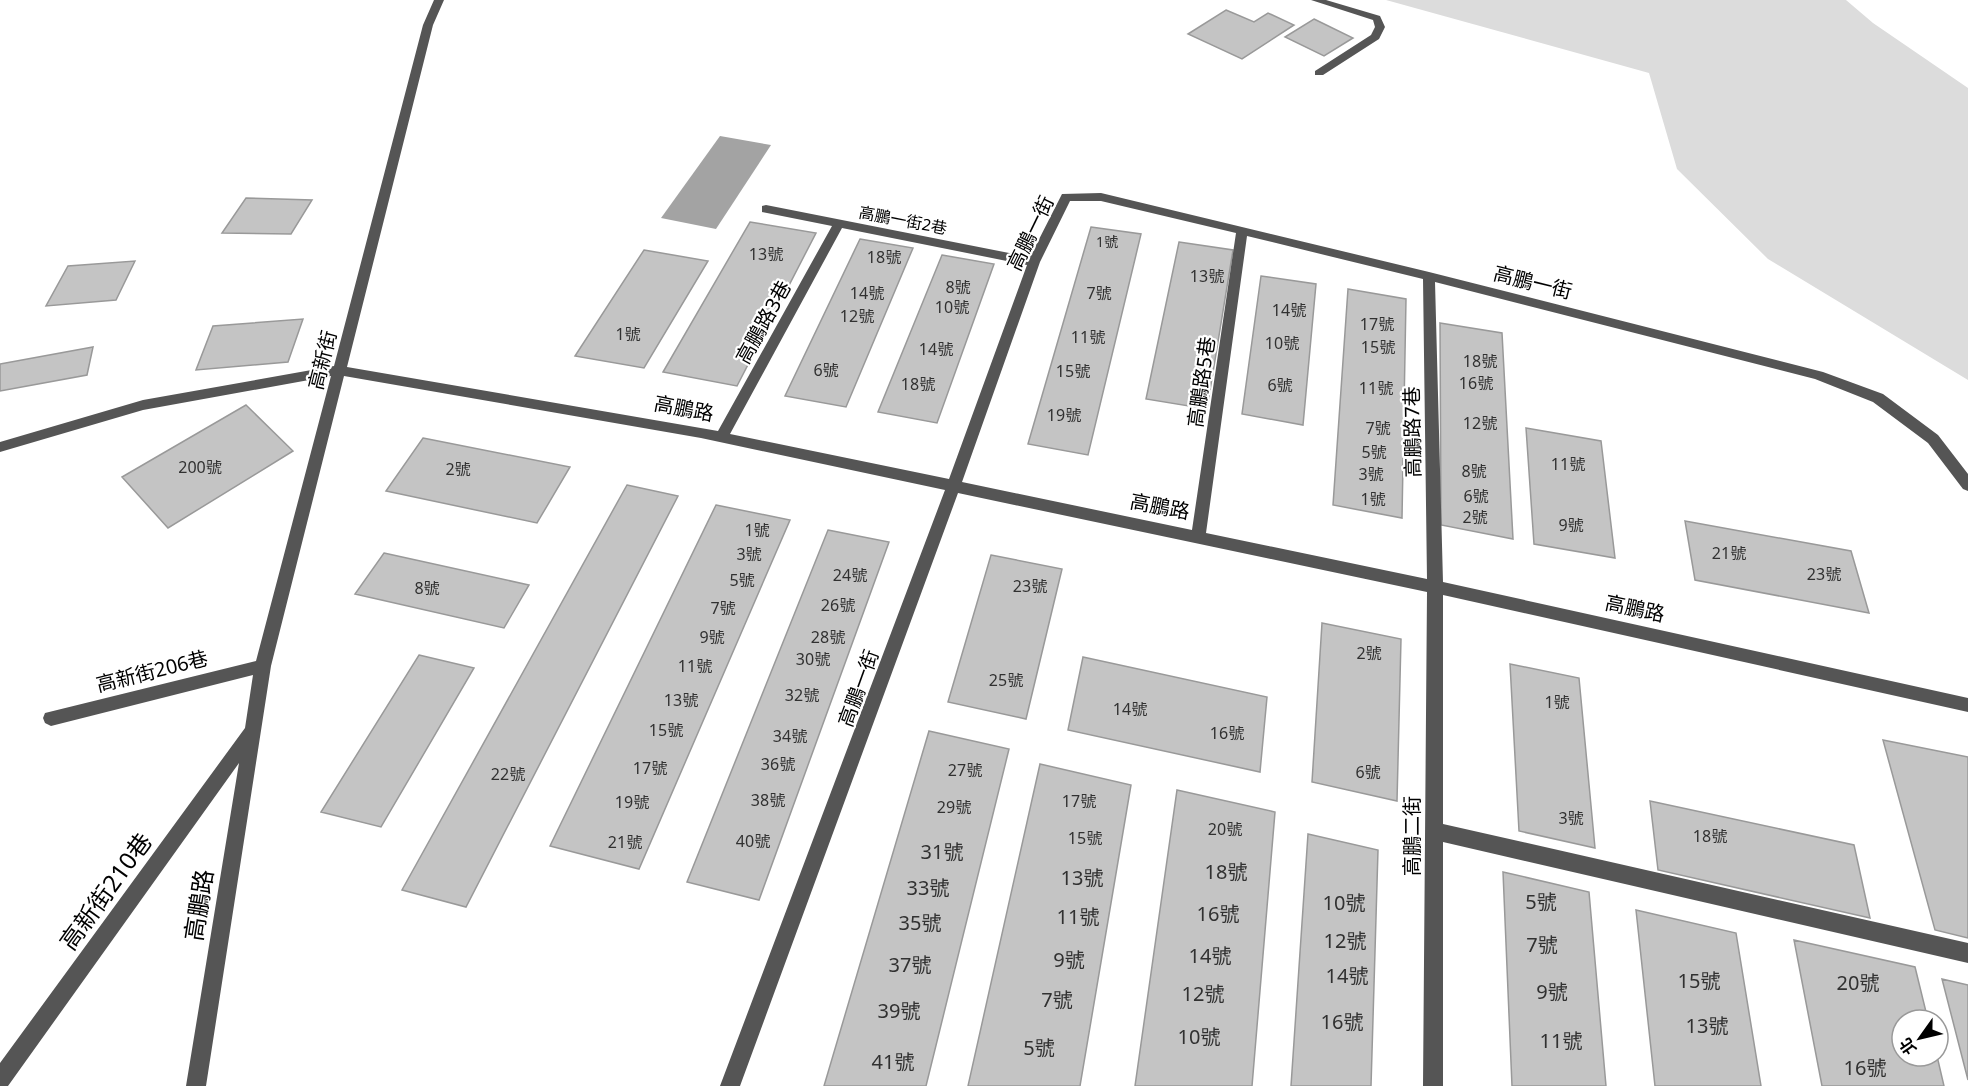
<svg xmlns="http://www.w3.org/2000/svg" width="1968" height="1086" font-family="'Noto Sans','Noto Sans TC',sans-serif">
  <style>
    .green { fill: #dcdcdc }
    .water { fill: #a3a3a3 }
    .building { fill: #c4c4c4; stroke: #999; stroke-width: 1.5 }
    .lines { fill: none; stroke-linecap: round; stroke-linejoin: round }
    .minor { fill: #555; fill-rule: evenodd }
    .labels { text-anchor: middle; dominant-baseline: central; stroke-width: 4.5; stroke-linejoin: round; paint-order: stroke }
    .far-number-label { font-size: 14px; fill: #313131 }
    .far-street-label { font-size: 16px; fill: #000; stroke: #fff }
    .number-label { font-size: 16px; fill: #313131 }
    .street-label { font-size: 20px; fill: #000; stroke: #fff }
    .near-number-label { font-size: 20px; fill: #313131 }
    .near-street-label { font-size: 24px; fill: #000; stroke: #fff }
  </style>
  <rect width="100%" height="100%" fill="#fff"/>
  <path class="green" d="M1386,0H1846L1873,23L1968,88V380L1768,259L1677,169L1649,73Z"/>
  <path class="water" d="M720,136L771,145L716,229L661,218Z"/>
  <path class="building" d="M1226,10L1254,22L1268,13L1294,25L1242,59L1188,34Z
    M1314,19L1353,38L1324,56L1285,37Z
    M246,198L312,200L291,234L222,233Z
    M750,222L816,233L737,386L663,372Z
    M1091,227L1141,234L1088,455L1028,444Z
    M860,239L913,248L846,407L785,396Z
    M1179,242L1233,250L1207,409L1146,399Z
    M644,250L708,261L644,368L575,356Z
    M942,255L994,264L937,423L878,412Z
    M135,261L116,300L46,306L68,266Z
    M1261,276L1316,284L1303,425L1242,414Z
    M1348,289L1406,299L1402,518L1333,505Z
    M303,319L288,362L196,370L213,326Z
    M1440,323L1502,333L1513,539L1441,525Z
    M93,347L87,375L0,391V364Z
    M246,405L293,451L168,528L122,477Z
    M1526,428L1601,441L1615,558L1534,544Z
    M423,438L570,467L537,523L386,491Z
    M627,485L678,496L466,907L402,890Z
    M716,505L790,520L639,869L550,846Z
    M1685,521L1851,551L1869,613L1695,580Z
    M828,530L889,542L759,900L687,882Z
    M384,553L529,585L504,628L355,594Z
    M991,555L1062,569L1026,719L948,702Z
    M1322,623L1401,639L1397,801L1312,782Z
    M419,655L474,668L381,827L321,812Z
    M1083,657L1267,697L1260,772L1068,730Z
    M1510,664L1579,678L1595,848L1519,831Z
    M929,731L1009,749L926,1086H824Z
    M1883,740L1968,757V938L1935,930Z
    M1040,764L1131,785L1080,1086H968Z
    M1177,790L1275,812L1252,1086H1135Z
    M1650,801L1854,845L1870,918L1658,870Z
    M1308,834L1378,850L1371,1086H1291Z
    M1503,872L1589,892L1606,1086H1512Z
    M1636,910L1736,933L1761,1086H1655Z
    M1794,940L1915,967L1928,1020H1902V1056H1937L1944,1086H1822Z
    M1942,979L1968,985V1080Z"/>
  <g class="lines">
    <path class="minor" d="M434,0H444L433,25L347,367L718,431L832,226L762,212V206L766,205L1030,257L1062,194L1101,193L1429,272L1823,372L1883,394L1938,435L1968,474V491L1963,489L1928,443L1873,402L1815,379L1435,282L1443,582L1968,698V712L1443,595V824L1968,943V963L1443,842V1086H1423L1427,592L958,493L740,1086H720L945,490L701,438L344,376L271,666L206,1086H186L239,763L8,1086H0V1063L245,728L253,675L51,726L45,723L43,718L45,713L256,661L331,376L143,410L0,452V442L143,400L334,366L423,25ZM1070,201H1101L1236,233L1192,530L962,482L1040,262ZM842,228L1027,265L949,479L730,434ZM1247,236L1423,279L1427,579L1206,533Z
      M1311,0H1326L1380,16L1385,27L1379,39L1323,75H1315V71L1371,35L1375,27L1373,20Z"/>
  </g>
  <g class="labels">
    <g class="far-number-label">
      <text x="1107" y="241">1號</text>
    </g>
    <g class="far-street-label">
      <text transform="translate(903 220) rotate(11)">高鵬一街2巷</text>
    </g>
    <g class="number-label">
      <text x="766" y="254">13號</text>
      <text x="884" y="257">18號</text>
      <text x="1207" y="276">13號</text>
      <text x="958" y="287">8號</text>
      <text x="867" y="293">14號</text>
      <text x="1099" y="293">7號</text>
      <text x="952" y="307">10號</text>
      <text x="1289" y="310">14號</text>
      <text x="857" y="316">12號</text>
      <text x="1377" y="324">17號</text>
      <text x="628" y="334">1號</text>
      <text x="1088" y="337">11號</text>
      <text x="1282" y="343">10號</text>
      <text x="1378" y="347">15號</text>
      <text x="936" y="349">14號</text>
      <text x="1480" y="361">18號</text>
      <text x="826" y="370">6號</text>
      <text x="1073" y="371">15號</text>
      <text x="1476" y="383">16號</text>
      <text x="918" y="384">18號</text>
      <text x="1280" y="385">6號</text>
      <text x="1376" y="388">11號</text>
      <text x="1064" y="415">19號</text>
      <text x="1480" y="423">12號</text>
      <text x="1378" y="428">7號</text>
      <text x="1374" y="452">5號</text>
      <text x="1568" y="464">11號</text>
      <text x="200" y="467">200號</text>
      <text x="458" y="469">2號</text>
      <text x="1474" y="471">8號</text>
      <text x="1371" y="474">3號</text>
      <text x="1476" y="496">6號</text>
      <text x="1373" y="499">1號</text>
      <text x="1475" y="517">2號</text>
      <text x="1571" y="525">9號</text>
      <text x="757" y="530">1號</text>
      <text x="1729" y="553">21號</text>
      <text x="749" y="554">3號</text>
      <text x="1824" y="574">23號</text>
      <text x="850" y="575">24號</text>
      <text x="742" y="580">5號</text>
      <text x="1030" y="586">23號</text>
      <text x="427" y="588">8號</text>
      <text x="838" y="605">26號</text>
      <text x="723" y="608">7號</text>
      <text x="712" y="637">9號</text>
      <text x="828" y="637">28號</text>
      <text x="1369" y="653">2號</text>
      <text x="813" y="659">30號</text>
      <text x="695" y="666">11號</text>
      <text x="1006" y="680">25號</text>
      <text x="802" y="695">32號</text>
      <text x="681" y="700">13號</text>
      <text x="1557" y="702">1號</text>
      <text x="1130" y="709">14號</text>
      <text x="666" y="730">15號</text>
      <text x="1227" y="733">16號</text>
      <text x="790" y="736">34號</text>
      <text x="778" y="764">36號</text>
      <text x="650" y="768">17號</text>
      <text x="965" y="770">27號</text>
      <text x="1368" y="772">6號</text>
      <text x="508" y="774">22號</text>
      <text x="768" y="800">38號</text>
      <text x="1079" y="801">17號</text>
      <text x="632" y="802">19號</text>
      <text x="954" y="807">29號</text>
      <text x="1571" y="818">3號</text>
      <text x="1225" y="829">20號</text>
      <text x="1710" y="836">18號</text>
      <text x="1085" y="838">15號</text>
      <text x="753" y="841">40號</text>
      <text x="625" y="842">21號</text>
    </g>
    <g class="street-label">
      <text transform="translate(1030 233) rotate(-64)">高鵬一街</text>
      <text transform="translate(1533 282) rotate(14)">高鵬一街</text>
      <text transform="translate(763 322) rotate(-61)">高鵬路3巷</text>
      <text transform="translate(322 360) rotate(-76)">高新街</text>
      <text transform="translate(1201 382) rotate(-82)">高鵬路5巷</text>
      <text transform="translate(684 408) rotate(11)">高鵬路</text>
      <text transform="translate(1412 432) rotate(-91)">高鵬路7巷</text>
      <text transform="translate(1160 506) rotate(11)">高鵬路</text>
      <text transform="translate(1635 608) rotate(12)">高鵬路</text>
      <text transform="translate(152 671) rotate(-14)">高新街206巷</text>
      <text transform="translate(858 688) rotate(-70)">高鵬一街</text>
      <text transform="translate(1411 836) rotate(-90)">高鵬二街</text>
    </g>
    <g class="near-number-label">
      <text x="942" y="851">31號</text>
      <text x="1226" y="871">18號</text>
      <text x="1082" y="877">13號</text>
      <text x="928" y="887">33號</text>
      <text x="1541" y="901">5號</text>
      <text x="1344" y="902">10號</text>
      <text x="1218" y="913">16號</text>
      <text x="1078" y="916">11號</text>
      <text x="920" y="922">35號</text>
      <text x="1345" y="940">12號</text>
      <text x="1542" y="944">7號</text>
      <text x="1210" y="955">14號</text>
      <text x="1069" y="959">9號</text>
      <text x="910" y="964">37號</text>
      <text x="1347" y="975">14號</text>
      <text x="1699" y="980">15號</text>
      <text x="1858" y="982">20號</text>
      <text x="1552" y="991">9號</text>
      <text x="1203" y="993">12號</text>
      <text x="1057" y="999">7號</text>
      <text x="899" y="1010">39號</text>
      <text x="1342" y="1021">16號</text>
      <text x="1707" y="1025">13號</text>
      <text x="1199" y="1036">10號</text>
      <text x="1561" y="1040">11號</text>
      <text x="1039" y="1047">5號</text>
      <text x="893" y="1061">41號</text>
      <text x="1865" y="1067">16號</text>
    </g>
    <g class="near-street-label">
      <text transform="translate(105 891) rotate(-54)">高新街210巷</text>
      <text transform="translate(198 905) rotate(-81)">高鵬路</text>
    </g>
  </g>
  <g transform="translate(1920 1038) rotate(236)"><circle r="28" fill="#ffffff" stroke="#999999" stroke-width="1.5"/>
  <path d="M0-4.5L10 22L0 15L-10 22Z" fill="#000000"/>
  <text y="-9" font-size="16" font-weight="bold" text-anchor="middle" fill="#000000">北</text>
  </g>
</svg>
